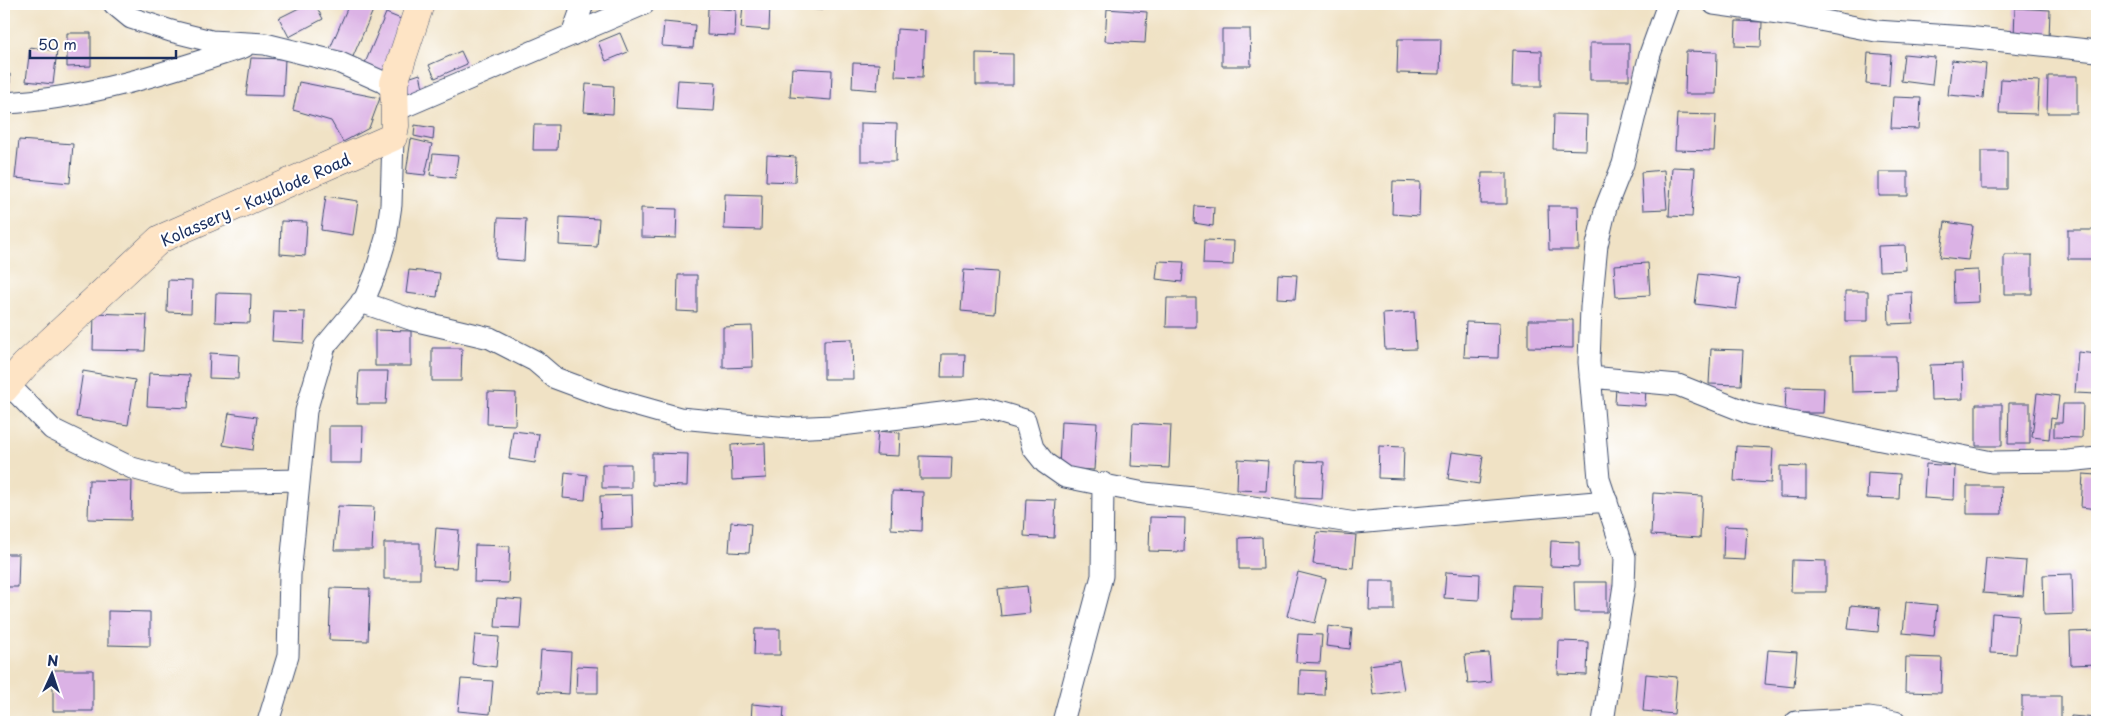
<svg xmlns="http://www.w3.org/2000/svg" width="2101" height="726" font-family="'Playpen Sans',sans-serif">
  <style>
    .building { fill: #dbb2e5 }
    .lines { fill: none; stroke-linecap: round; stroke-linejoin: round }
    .street-casing { stroke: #3b4a6d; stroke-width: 23 }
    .secondary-casing { stroke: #3b4a6d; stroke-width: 29 }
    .street { stroke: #fff; stroke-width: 21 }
    .secondary { stroke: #fee4c5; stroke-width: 28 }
    .labels { text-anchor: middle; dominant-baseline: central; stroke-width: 4.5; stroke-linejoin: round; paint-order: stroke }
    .street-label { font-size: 16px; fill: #1b2f5e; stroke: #fff }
  </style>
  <rect width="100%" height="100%" fill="#fff"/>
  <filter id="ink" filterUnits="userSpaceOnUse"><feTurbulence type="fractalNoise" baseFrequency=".02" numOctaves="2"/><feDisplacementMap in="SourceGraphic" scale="10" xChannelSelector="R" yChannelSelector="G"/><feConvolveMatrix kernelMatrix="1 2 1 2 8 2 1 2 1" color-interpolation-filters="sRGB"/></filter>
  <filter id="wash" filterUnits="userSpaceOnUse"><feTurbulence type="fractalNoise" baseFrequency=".0096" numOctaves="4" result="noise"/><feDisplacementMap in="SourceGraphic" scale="20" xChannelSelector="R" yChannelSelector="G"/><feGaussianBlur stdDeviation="1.12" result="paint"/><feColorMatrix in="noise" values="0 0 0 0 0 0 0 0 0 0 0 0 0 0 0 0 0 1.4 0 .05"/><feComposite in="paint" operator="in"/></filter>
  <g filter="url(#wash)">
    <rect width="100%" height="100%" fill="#f0e2c5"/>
    <g id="blocks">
      <path class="building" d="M307,4H315L323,19L289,37L279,18Z
        M349,4H370L375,6L351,61L329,51Z
        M743,4H770L769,30L741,28Z
        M785,4H824L823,10L785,8Z
        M708,8L736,10L735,36L707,35Z
        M2015,8L2050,10L2049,39L2014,37Z
        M1107,9L1147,12L1145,43L1105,41Z
        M386,13L406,21L382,77L363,68Z
        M1736,21L1762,22L1761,47L1735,46Z
        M664,22L695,25L693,48L662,46Z
        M897,29L925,31L923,77L895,76Z
        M1222,29H1250L1251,66H1222Z
        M67,33H91V66L67,67Z
        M620,33L628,52L606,61L598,42Z
        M1398,39H1441L1440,74L1397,73Z
        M1590,43H1629V80H1590Z
        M30,47L57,51L53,84L26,81Z
        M1513,50L1542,51V86H1512Z
        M461,51L467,64L435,78L429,65Z
        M1686,51L1717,52L1716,94H1685Z
        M976,53L1013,54V85H976Z
        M1868,53L1891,55L1889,86L1866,84Z
        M1904,54L1935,57L1932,85L1901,81Z
        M251,58L285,59L283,96L246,95Z
        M1952,60L1986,64L1983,98L1948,95Z
        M853,63L879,64L877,90L852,88Z
        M792,68L832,70L831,100L790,97Z
        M4,74H10V96H4Z
        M420,74L424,92L407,98L402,80Z
        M2048,76H2077V113H2047Z
        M2001,79L2039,81L2037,114L1999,113Z
        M678,80L716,82L714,111L676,109Z
        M299,82L380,98L369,128L343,142L331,121L293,110Z
        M586,84L614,86L613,114L584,112Z
        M1893,97L1921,98L1919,129L1891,128Z
        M1554,114L1587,115L1586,150L1553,149Z
        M1677,114L1716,115L1714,151L1675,150Z
        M861,123L897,124L896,161H861Z
        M415,125L434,128L433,140L414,136Z
        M534,125H558L557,150H533Z
        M411,139L432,144L425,175L406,173Z
        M19,140L73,144L70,183L15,178Z
        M1981,151H2007V189H1981Z
        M433,154L458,156L455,178L430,175Z
        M767,155L796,157L795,182L766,181Z
        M1672,167L1695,168L1692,217L1669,216Z
        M1664,170L1667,209L1643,210L1641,172Z
        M1879,172H1908V196H1879Z
        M1482,173H1507V204H1481Z
        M1393,181L1420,182L1419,216L1392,214Z
        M725,194L762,195L761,230L724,229Z
        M326,196L358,201L353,235L321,230Z
        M1195,206L1214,207L1213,226L1194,223Z
        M1548,206H1578L1579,250H1549Z
        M641,208L677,209L676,238L641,237Z
        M560,217L599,219L597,247L559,245Z
        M498,218L526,219L524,261L496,259Z
        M281,221L307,222L305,256L280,254Z
        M1945,222L1973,226L1968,260L1940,257Z
        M2068,230H2097V259H2068Z
        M1204,240L1234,241L1233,265L1203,264Z
        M1905,245L1906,270L1879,271L1878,246Z
        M2004,255H2032V294H2004Z
        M1158,261L1184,262L1182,282L1156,279Z
        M1648,263L1650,295L1616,297L1614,265Z
        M409,270L440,273L437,297L406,293Z
        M964,270L998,272L995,314L961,311Z
        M1978,270L1979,302L1954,303L1953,271Z
        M1278,274L1297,275L1295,299L1277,298Z
        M1699,274L1740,279L1736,309L1695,304Z
        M678,275H697V312L677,311Z
        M168,280L192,281L191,313L167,312Z
        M1845,291H1868V321H1845Z
        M1912,292L1913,323L1889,324L1888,293Z
        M216,293L251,294L250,323L215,322Z
        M1167,298H1196V327H1166Z
        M274,311L305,312L304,343L272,341Z
        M1414,312L1416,349L1385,350L1383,314Z
        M94,313L147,315L145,351L93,350Z
        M1528,320H1573V348L1528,347Z
        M1466,322L1499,323L1498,358L1464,357Z
        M752,326L753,367L723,368V327Z
        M375,330L411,331V366H375Z
        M852,339L853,379H824V340Z
        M432,348H462L461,381H432Z
        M1711,349L1743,350L1741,385L1709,384Z
        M2078,352L2097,354V394L2075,393Z
        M210,353L239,355L238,379L209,378Z
        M942,354H965L964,377H941Z
        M1851,356H1896L1897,391L1852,392Z
        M1962,364L1963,399L1931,400L1930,365Z
        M83,371L135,380L128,425L76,417Z
        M359,371H388L386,404H357Z
        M149,373L190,375L188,408L147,406Z
        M1616,387L1646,388L1645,406L1615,404Z
        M1786,387L1824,388L1823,413H1785Z
        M488,392L516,393L515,425L487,424Z
        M2037,393L2059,396L2056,419L2051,418L2049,439L2032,437Z
        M2009,403H2030V444H2008Z
        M1976,404H2002V446H1976Z
        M2063,404H2083L2082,438L2054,437V423H2062Z
        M229,413L257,417L253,450L223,445Z
        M1061,421L1097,423L1094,470L1059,468Z
        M1133,423L1171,425L1169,468L1131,466Z
        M329,426H363L362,463H329Z
        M513,431L539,434L535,463L509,459Z
        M878,431L900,433L899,456L876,455Z
        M765,443L766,478L732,480L731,445Z
        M1379,446L1404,447L1403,479L1378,478Z
        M1736,446L1773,448L1771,483L1734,481Z
        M1452,452L1483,456L1479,484L1448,479Z
        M652,453L688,454L687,486L652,485Z
        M920,456L952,457L951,479H920Z
        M1238,459L1268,461L1266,491L1237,490Z
        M1297,461L1324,462L1322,499L1296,498Z
        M602,464H631V488H602Z
        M1926,464L1955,466L1954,500L1924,498Z
        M1780,466L1806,467V498L1780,497Z
        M565,472L587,475L585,500L563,498Z
        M1868,472L1900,474L1899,499L1867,498Z
        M2083,474L2097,475V509L2081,507Z
        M89,480L132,481L131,520L88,519Z
        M1967,486H2001L2002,514H1967Z
        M892,491L923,492L922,531L891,529Z
        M1653,493L1702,496L1700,538L1651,535Z
        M632,495L633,528L601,529L600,496Z
        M1026,499L1056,500L1054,538L1024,536Z
        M338,506L374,507L372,550H334Z
        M1150,517L1185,518L1184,552L1149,551Z
        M731,522L751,524L749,553L729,552Z
        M1724,526L1747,527L1745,560L1723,559Z
        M436,528L459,530L456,568L433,567Z
        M1317,532L1356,535L1353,568L1313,564Z
        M1262,537L1263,569H1239V538Z
        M1551,541L1579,542V567L1550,566Z
        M384,543H420V579H384Z
        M475,545L510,546L508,583L474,582Z
        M4,554H19L18,587H4Z
        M1986,558L2026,561L2023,596L1983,593Z
        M1792,560L1826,561V592H1791Z
        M1298,572L1326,579L1315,623L1287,616Z
        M1446,572L1480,574L1479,600L1444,598Z
        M2072,574L2073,614L2044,615L2043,575Z
        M1370,581H1394V610H1369Z
        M1574,582H1607V612H1575Z
        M1513,585L1542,586L1541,620H1511Z
        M1027,586L1030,613L1001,616L998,589Z
        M331,588L370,589L368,641L329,640Z
        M497,598L522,600L520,628L495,627Z
        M1906,602L1937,605L1934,636L1903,633Z
        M1851,605L1880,608L1878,632L1848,629Z
        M108,611L150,612V646L108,645Z
        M1992,613L2019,615L2016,654L1990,653Z
        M1328,626L1352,629L1350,649L1326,646Z
        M755,629H780V655H754Z
        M2097,631V664L2071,665L2070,632Z
        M1298,634L1322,635L1320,663L1296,662Z
        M475,635L499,637L496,667L472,664Z
        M1559,641L1588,642L1587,675L1558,674Z
        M541,650L571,652L569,694L538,692Z
        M1768,650L1797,652L1794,687L1765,684Z
        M1489,653L1491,682L1468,684L1465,655Z
        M1906,657L1942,658L1941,693L1905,692Z
        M1399,661L1404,690L1373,695L1369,665Z
        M577,666L598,667V693H576Z
        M53,670H93V711H53Z
        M1300,670L1325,671L1324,695L1299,694Z
        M1646,674L1677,677L1674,714L1643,711Z
        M461,679L493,681L490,714L458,711Z
        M2022,696H2061V722H2022Z
        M752,704L784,707L783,722H751Z
        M2071,716L2097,718V722H2071Z"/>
    </g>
  </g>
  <g filter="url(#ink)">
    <use href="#blocks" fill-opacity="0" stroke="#3b4a6d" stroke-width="1"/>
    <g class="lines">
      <defs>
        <path id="street" d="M114,4L131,18L171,31L211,41L265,44L338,62L383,82L394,90
          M1714,4L1799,16L1876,31L1967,37L2097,51
          M572,35L583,4
          M4,103C86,99 165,73 244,47
          M394,111L644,4
          M361,302L413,320L490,338L535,361L555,378L609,398L680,418L788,428L833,426L984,408L1025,420L1033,448L1045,463L1065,477L1144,493L1195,498L1356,523L1607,501
          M1590,377L1678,385L1751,414L1992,462L2068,461L2097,458
          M8,384L52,429L132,468L183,482L299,480
          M268,722L288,656L290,575L306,411L325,346L365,298L376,272L386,238L391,205L393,137
          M1063,722L1102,576L1103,483
          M1603,722L1624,585L1625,557L1599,479L1589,362L1591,307L1597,245L1606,207L1623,164L1650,54L1668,4
          M1796,722L1869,718L1895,722"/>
        <path id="secondary" d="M4,389L25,365L160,239L393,137L395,126L394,83L420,4"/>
      </defs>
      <use href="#street" class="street-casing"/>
      <use href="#secondary" class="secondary-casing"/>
      <use href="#street" class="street"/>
      <use href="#secondary" class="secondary"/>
    </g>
  </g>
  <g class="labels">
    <g class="street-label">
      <text transform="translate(255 199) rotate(-24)">Kolassery - Kayalode Road</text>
    </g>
  </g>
  <rect width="2101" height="726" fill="none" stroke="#fff" stroke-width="20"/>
  <g transform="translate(52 674) rotate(3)" stroke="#ffffff" stroke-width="4" paint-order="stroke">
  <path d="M0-4L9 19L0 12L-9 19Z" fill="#1b2f5e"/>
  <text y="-8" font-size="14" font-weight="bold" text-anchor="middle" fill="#1b2f5e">N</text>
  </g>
  <path d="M30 50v8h146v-8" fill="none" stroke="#1b2f5e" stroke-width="2.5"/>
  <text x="38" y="50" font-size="15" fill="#1b2f5e" stroke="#ffffff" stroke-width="4" paint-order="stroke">50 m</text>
</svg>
